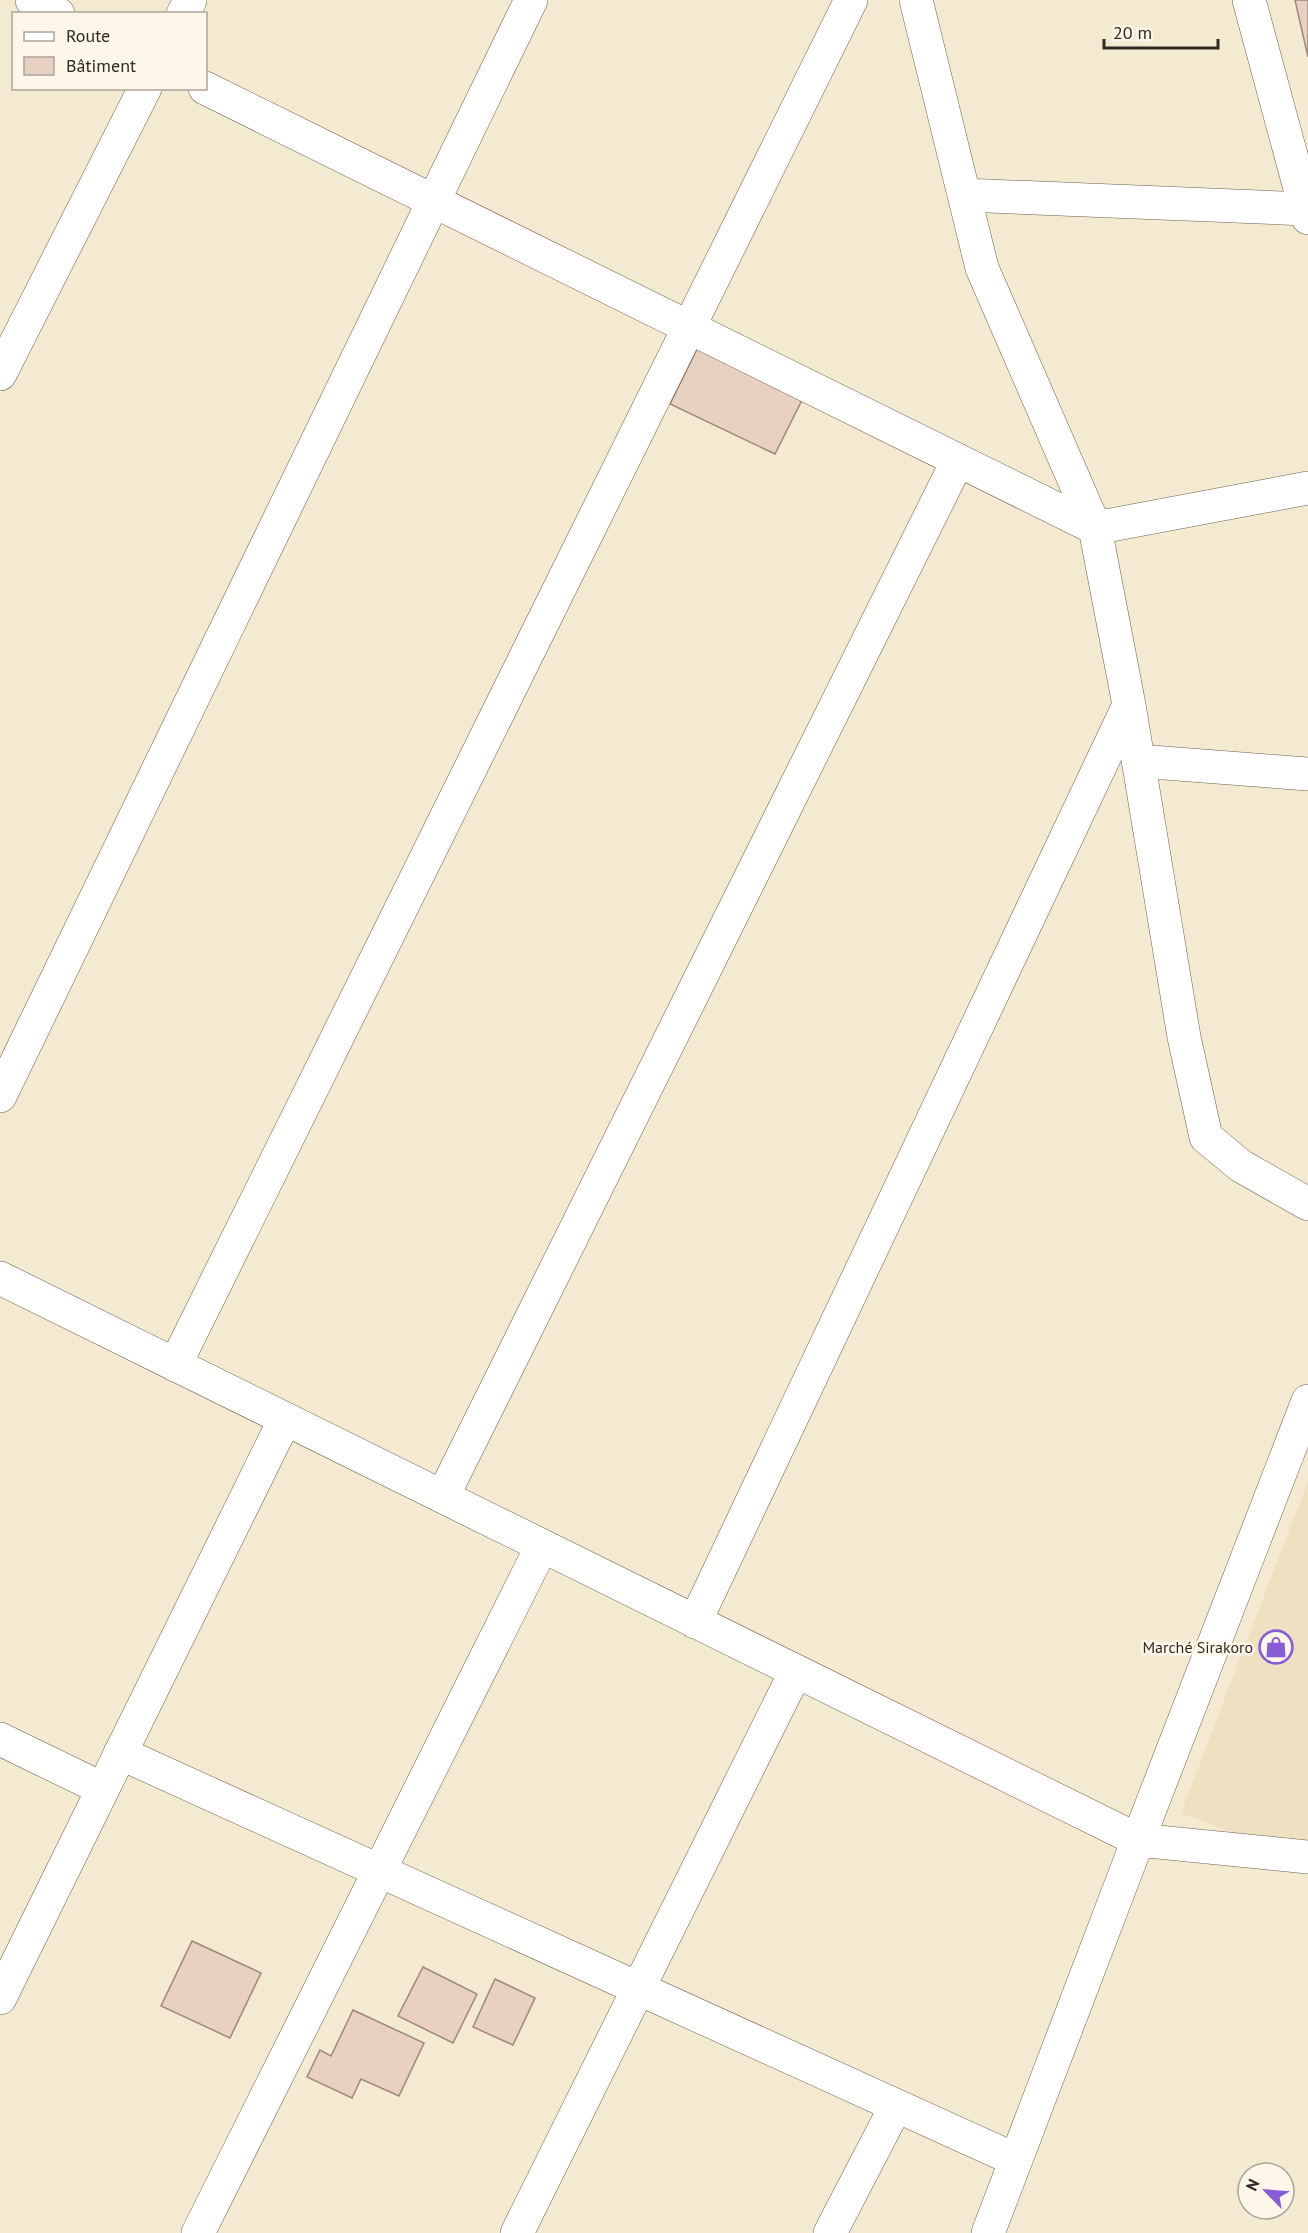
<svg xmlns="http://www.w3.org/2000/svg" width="1308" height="2233" font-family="'PT Sans',sans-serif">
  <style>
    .built { fill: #efe0c1 }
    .building { fill: #e8d1c1; stroke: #9e8879; stroke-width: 1.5 }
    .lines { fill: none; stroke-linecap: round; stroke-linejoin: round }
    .minor-casing { stroke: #6b614c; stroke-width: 34 }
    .minor { stroke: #fff; stroke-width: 33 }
    .labels { text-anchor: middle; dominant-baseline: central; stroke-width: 5; stroke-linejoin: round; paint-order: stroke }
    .poi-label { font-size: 16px; fill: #2f2b22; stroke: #fef6e8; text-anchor: end }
  </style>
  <rect width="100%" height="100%" fill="#f4e9d1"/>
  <path class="built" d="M1308,1481V1841L1252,1840L1181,1813Z"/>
  <path class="building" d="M1295,0H1308V57Z
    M699,345L803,398L775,454L670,404Z
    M192,1941L261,1973L230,2038L161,2006Z
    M423,1967L477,1994L453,2043L398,2016Z
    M495,1979L535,1998L513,2045L473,2027Z
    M353,2010L424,2043L399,2096L361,2079L352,2098L307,2077L320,2050L331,2056Z"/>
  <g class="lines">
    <defs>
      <path id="minor" d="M32,0L58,14
        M916,0L982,268L1095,528L1129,705L1184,1037L1206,1137L1241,1166L1308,1204
        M1249,0L1308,218
        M183,14L190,0
        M205,88L1095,528L1308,488
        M964,195L1306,209
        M0,374L145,88
        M1138,761L1308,774
        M0,1096L531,0
        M0,1278L1138,1840L1308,1857
        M175,1365L851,0
        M443,1496L958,460
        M695,1622L1129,705
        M0,1739L103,1789
        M120,1753L1016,2160
        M0,1998L285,1419
        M198,2233L542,1546
        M517,2233L796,1671
        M830,2233L896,2106
        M988,2233L1138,1840L1308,1401"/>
    </defs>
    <use href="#minor" class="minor-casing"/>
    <use href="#minor" class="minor"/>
  </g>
  <defs>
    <symbol id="shop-ring" viewBox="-11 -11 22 22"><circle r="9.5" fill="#fef6e8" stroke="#885cd6" stroke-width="1.5"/><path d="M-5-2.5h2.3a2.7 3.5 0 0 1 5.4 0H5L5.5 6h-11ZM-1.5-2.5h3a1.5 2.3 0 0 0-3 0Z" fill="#885cd6"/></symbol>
  </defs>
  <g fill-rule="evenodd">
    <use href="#shop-ring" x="1257" y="1628" width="38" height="38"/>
  </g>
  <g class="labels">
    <g class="poi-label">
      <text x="1253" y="1647">Marché Sirakoro</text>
    </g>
  </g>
  <rect x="12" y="12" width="195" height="78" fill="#fef6e8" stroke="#aba599" stroke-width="1.5"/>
  <rect x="24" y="32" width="30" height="9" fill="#ffffff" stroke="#aba599" stroke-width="1.5"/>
  <text x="66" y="42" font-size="18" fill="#2f2b22">Route</text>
  <rect x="24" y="57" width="30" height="18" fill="#e8d1c1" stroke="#aba599" stroke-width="1.5"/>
  <text x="66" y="72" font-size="18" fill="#2f2b22">Bâtiment</text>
  <g transform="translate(1266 2191) rotate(295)"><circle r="28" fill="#fef6e8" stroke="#aba599" stroke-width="1.5"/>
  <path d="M0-4.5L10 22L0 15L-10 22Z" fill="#885cd6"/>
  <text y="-9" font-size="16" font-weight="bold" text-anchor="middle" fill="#2f2b22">N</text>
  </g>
  <path d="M1104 39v9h114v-9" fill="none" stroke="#2f2b22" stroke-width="3"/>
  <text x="1113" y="39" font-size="18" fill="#2f2b22" stroke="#fef6e8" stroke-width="4.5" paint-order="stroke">20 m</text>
</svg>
